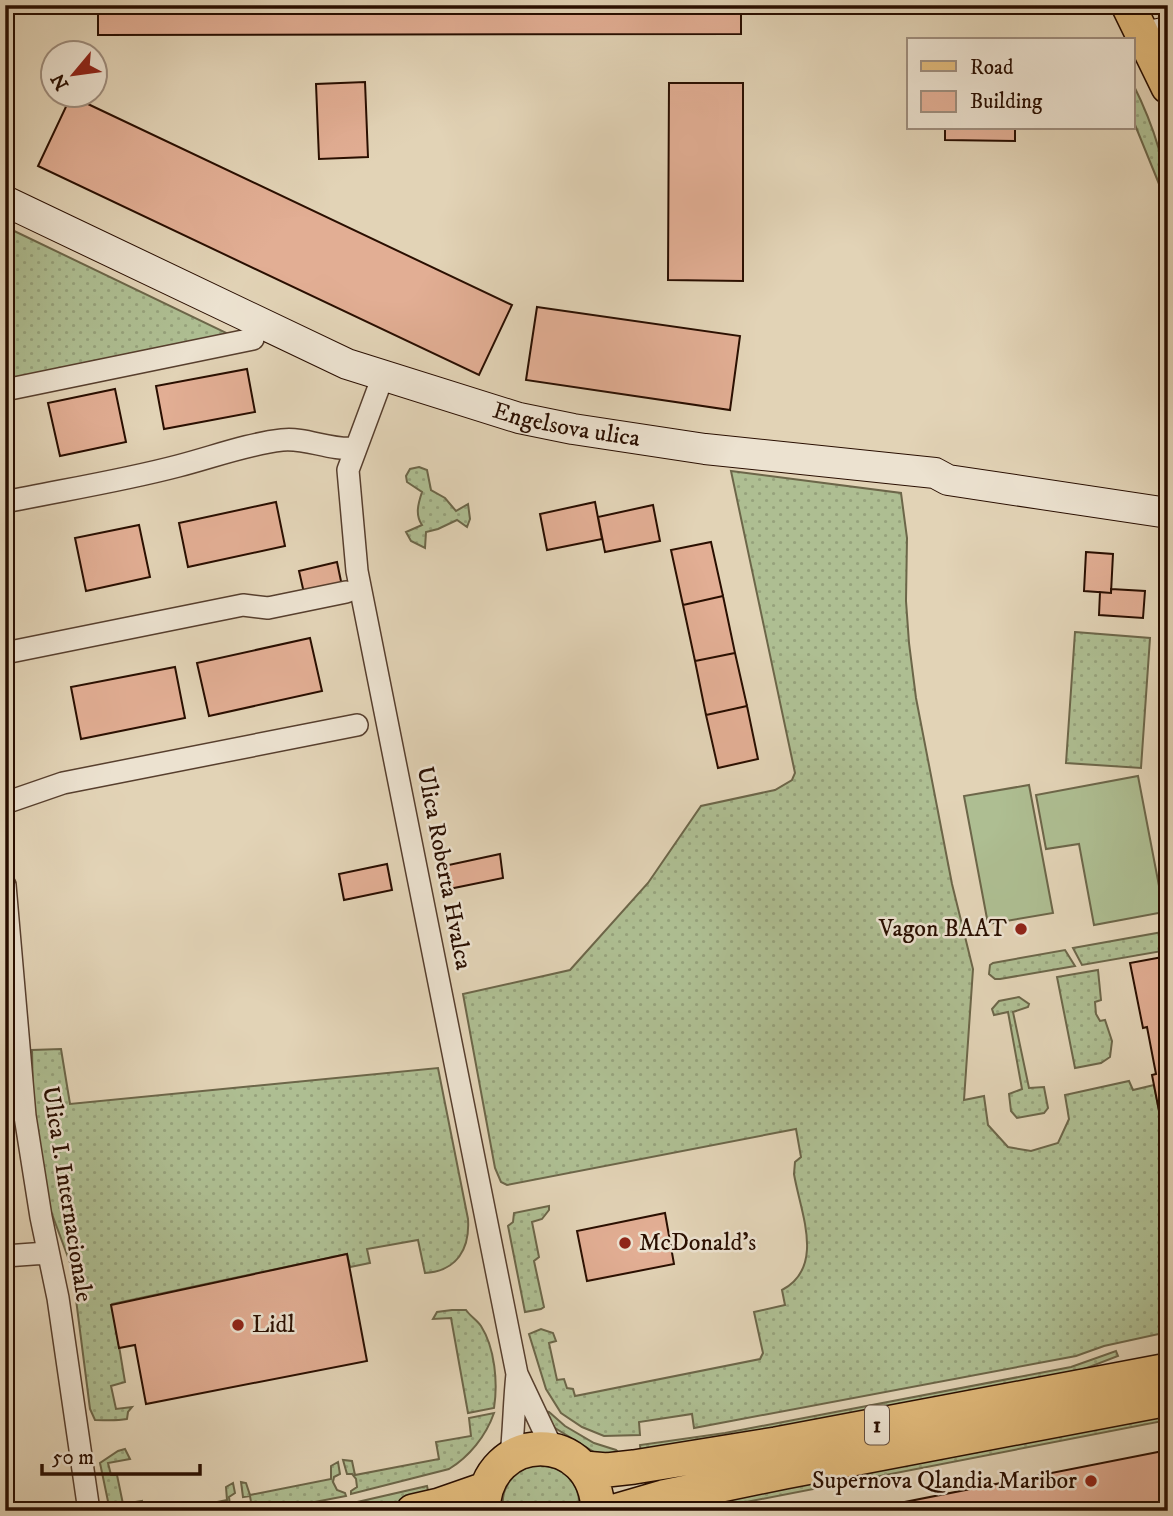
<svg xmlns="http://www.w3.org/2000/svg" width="1173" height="1516" font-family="'IM FELL DW Pica',serif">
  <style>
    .grass { fill: url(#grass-dots); stroke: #6c6649; stroke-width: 2 }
    .pitch { fill: #aebe92; stroke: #6c6649; stroke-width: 2 }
    .building { fill: #e2ae94; stroke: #290e00; stroke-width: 2 }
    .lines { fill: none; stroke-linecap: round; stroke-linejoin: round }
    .street-casing { stroke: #573f2e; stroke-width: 24 }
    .secondary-casing { stroke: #290e00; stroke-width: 32 }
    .primary-casing { stroke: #290e00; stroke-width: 36 }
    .street { stroke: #ece2d0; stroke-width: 21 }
    .secondary { stroke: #ece2d0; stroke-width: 30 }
    .primary { stroke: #e1ba7b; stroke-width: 33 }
    .poi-dot { fill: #8f2418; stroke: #ece2d0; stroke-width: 2.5 }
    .labels { text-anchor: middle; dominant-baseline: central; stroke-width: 5; stroke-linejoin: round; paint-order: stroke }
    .shield { fill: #ece2d0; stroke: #644e3e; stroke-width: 2 }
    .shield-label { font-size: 23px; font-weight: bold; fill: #290e00 }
    .street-label { font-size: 24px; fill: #290e00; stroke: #ece2d0 }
    .poi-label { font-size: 24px; fill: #290e00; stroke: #ece2d0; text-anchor: end }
  </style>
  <defs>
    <pattern id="grass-dots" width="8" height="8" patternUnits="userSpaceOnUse" patternTransform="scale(1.75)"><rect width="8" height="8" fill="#aebe92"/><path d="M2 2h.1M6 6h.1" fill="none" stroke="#96a27c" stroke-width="1.8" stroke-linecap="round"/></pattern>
  </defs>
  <rect width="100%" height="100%" fill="#e2d3b6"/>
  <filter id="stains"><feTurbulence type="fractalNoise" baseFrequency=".00286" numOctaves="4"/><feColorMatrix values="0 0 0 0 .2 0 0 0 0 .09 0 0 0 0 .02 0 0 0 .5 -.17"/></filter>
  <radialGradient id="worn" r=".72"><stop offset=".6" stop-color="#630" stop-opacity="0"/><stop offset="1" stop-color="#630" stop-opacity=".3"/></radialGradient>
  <path class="grass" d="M1133,84C1151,120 1167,165 1168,206L1133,120Z
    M5,227L8,228L239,339L5,386Z
    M419,467L427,470L431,490L445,498L456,511L468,504L470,519L467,527L457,520L438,529L426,532L425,548L411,541L406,532L422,525C415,515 418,504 422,492L407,482L406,476L410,469Z
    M731,471L901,493L907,538L906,601L909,643L916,698L952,884L973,969L964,1100L984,1096L988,1125L1008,1147L1031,1151L1058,1143L1069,1119L1065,1095L1129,1081L1133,1090L1154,1085L1168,1157V1332L1104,1346L1076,1356L694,1428L692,1414L639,1422L640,1435L604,1436L582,1427L561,1413L546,1389L529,1334L541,1329L553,1333L556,1341L549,1343L557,1380L564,1379L567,1388L573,1389L575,1396L760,1359L763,1353L754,1312L785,1305L782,1290C826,1267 800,1211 794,1174L795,1162L801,1157L796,1129L507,1185L501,1182L495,1168L463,994L570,970L648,883L701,806L775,790L792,780L795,773Z
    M1075,632L1150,638L1141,768L1066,763Z
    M1168,931V950L1082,965L1073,948Z
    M1065,950L1075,966L1000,979H995L989,974L990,965L993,963Z
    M1098,970L1101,1000L1095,1002L1096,1014L1100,1021L1105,1020L1112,1041L1110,1057L1101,1063L1075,1068L1057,977Z
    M1019,997L1029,1004L1028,1007L1013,1012L1029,1088L1044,1087L1048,1108L1044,1113L1017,1118L1011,1111L1009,1094L1022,1089L1008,1012L994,1015L992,1009L999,1001Z
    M61,1049L70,1104L438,1068L468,1219C470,1249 457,1271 425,1273L418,1240L367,1249L370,1263L350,1267L347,1254L112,1304L125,1382L111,1386L116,1409L132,1407L128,1412L127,1419C115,1421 107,1420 95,1420L90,1409L72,1268L46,1198L33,1101L32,1050Z
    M549,1206V1210L542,1219L532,1222L539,1257L534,1261L544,1307L541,1309L525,1312L508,1226L513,1222L514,1213Z
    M452,1310H466C470,1316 477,1320 481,1326C495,1348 498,1383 494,1408L468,1413L451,1318L433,1319L437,1312Z
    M1116,1351L1118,1356L1066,1376L641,1454L640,1445L725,1433L1071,1367Z
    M544,1411L549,1412L565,1426L594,1443L616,1450L620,1454L600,1455L594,1452L555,1428Z
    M1168,1411V1420L700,1511H658Z
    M494,1413C486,1436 469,1457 449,1469L351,1494V1491L357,1487L356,1479L352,1474H347L343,1460L352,1461L355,1475L439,1459L436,1442L471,1436L469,1418Z
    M125,1449L130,1459L108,1463L111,1475H117L123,1504L142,1501L143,1511H110L100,1463L118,1451Z
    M338,1462L340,1474L334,1477L333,1482L337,1490L345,1493L346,1496L268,1511H173L227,1500L226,1487L233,1483L235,1493L229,1497L230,1505L234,1508L248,1506L251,1502L250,1496L243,1497L241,1482L246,1483L250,1495L331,1479V1466Z
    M535,1465C562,1465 582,1482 579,1511H503C500,1487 513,1471 535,1465Z
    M427,1486L429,1495L364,1511H318Z"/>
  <path class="pitch" d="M1138,776L1164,912L1094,925L1079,844L1046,849L1036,795Z
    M1029,785L1053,913L988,924L964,796Z"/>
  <path class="building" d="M98,5H741V34L98,35Z
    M365,82L368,157L319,159L316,84Z
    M669,83H743V281L668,280Z
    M71,96L512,305L479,375L38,166Z
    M945,128H1015V141L945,140Z
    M537,307L740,336L730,410L526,380Z
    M247,369L255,412L164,429L156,386Z
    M115,389L126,442L60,456L48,403Z
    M276,502L285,546L188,567L179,523Z
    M595,502L602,539L547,550L540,514Z
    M653,505L660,541L605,552L598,517Z
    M139,525L150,577L86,591L75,538Z
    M711,542L723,596L683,605L671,550Z
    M1086,552L1113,554L1111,593L1084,591Z
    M337,562L342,586L304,593L299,571Z
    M1111,589L1145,591L1143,618L1099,615L1100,592L1111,593Z
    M723,596L735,653L695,661L683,605Z
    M310,638L322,691L209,716L197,663Z
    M735,653L747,706L706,715L695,661Z
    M175,667L185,718L81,739L71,687Z
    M747,706L758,759L718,768L706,715Z
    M500,854L503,878L449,889L444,866Z
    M387,864L392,890L344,900L339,874Z
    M1168,956V1157L1152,1075L1156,1074L1147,1027L1143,1028L1130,963Z
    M665,1213L674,1264L587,1281L577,1231Z
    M347,1254L367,1361L146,1404L135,1345L119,1348L111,1305Z
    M1168,1450V1511H859Z"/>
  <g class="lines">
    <defs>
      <path id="street" d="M383,376L348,470L357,571L517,1374L552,1448
        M5,390L253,339
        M5,502C63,490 121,481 178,466C213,457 247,444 282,440C306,437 330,451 356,448
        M5,653L243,605L268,608L346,592
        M5,803L63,783L357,725
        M5,885L25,1116L41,1217L58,1298L89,1511
        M5,1256L47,1253
        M511,1456C514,1428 514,1402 517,1374"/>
      <g id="secondary">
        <path d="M1145,37L1168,32"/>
        <path id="s1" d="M5,201L347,364L519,418L573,429L705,449L935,473L948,480L1168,513"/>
      </g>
      <path id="primary" d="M1128,5L1168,87
        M584,1468L607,1470L634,1467L776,1444L1168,1370
        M413,1511L439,1505L485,1489
        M483,1511C485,1428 596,1428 598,1511
        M615,1511L663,1497L784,1472L1168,1399"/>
    </defs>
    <use href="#street" class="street-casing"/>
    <use href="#secondary" class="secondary-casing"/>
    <use href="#primary" class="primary-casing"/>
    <use href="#street" class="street"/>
    <use href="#secondary" class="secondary"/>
    <use href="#primary" class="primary"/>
  </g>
  <g class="poi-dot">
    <circle cx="1021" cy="929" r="7"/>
    <circle cx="625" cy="1243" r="7"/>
    <circle cx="238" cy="1325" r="7"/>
    <circle cx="1091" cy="1481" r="7"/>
  </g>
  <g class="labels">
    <rect class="shield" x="865" y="1405.5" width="24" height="39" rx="5"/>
    <g class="shield-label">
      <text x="877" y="1425">1</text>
    </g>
    <g class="street-label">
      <text stroke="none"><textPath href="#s1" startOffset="607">Engelsova ulica</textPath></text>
      <text transform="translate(444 868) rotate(79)">Ulica Roberta Hvalca</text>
      <text transform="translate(67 1194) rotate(81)">Ulica I. Internacionale</text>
    </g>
    <g class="poi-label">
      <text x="1007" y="929">Vagon BAAT</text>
      <text x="639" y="1243" text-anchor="start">McDonald's</text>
      <text x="252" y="1325" text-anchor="start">Lidl</text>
      <text x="1077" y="1481">Supernova Qlandia Maribor</text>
    </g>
  </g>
  <rect width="1173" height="1516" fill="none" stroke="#e2d3b6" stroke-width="28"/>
  <rect x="7" y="7" width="1159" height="1502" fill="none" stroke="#290e00" stroke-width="3.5"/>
  <rect x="14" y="14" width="1145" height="1488" fill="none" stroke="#290e00" stroke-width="2"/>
  <rect x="907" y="38" width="228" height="91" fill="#ece2d0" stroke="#9e8d7d" stroke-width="2"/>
  <rect x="921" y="61" width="35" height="10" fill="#e1ba7b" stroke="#9e8d7d" stroke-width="2"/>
  <text x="970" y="74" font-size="21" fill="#290e00">Road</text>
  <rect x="921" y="91" width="35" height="21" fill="#e2ae94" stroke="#9e8d7d" stroke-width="2"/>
  <text x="970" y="108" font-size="21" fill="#290e00">Building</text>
  <g transform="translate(74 74) rotate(241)"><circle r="33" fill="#ece2d0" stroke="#9e8d7d" stroke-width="2"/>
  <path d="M0-5L12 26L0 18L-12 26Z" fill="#8f2418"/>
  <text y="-10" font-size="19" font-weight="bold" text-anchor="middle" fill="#290e00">N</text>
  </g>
  <path d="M42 1464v10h158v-10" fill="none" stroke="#290e00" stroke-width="3.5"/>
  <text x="52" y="1464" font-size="21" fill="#290e00" stroke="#ece2d0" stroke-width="5" paint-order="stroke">50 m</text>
  <rect width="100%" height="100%" filter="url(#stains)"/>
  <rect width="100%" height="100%" fill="url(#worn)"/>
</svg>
